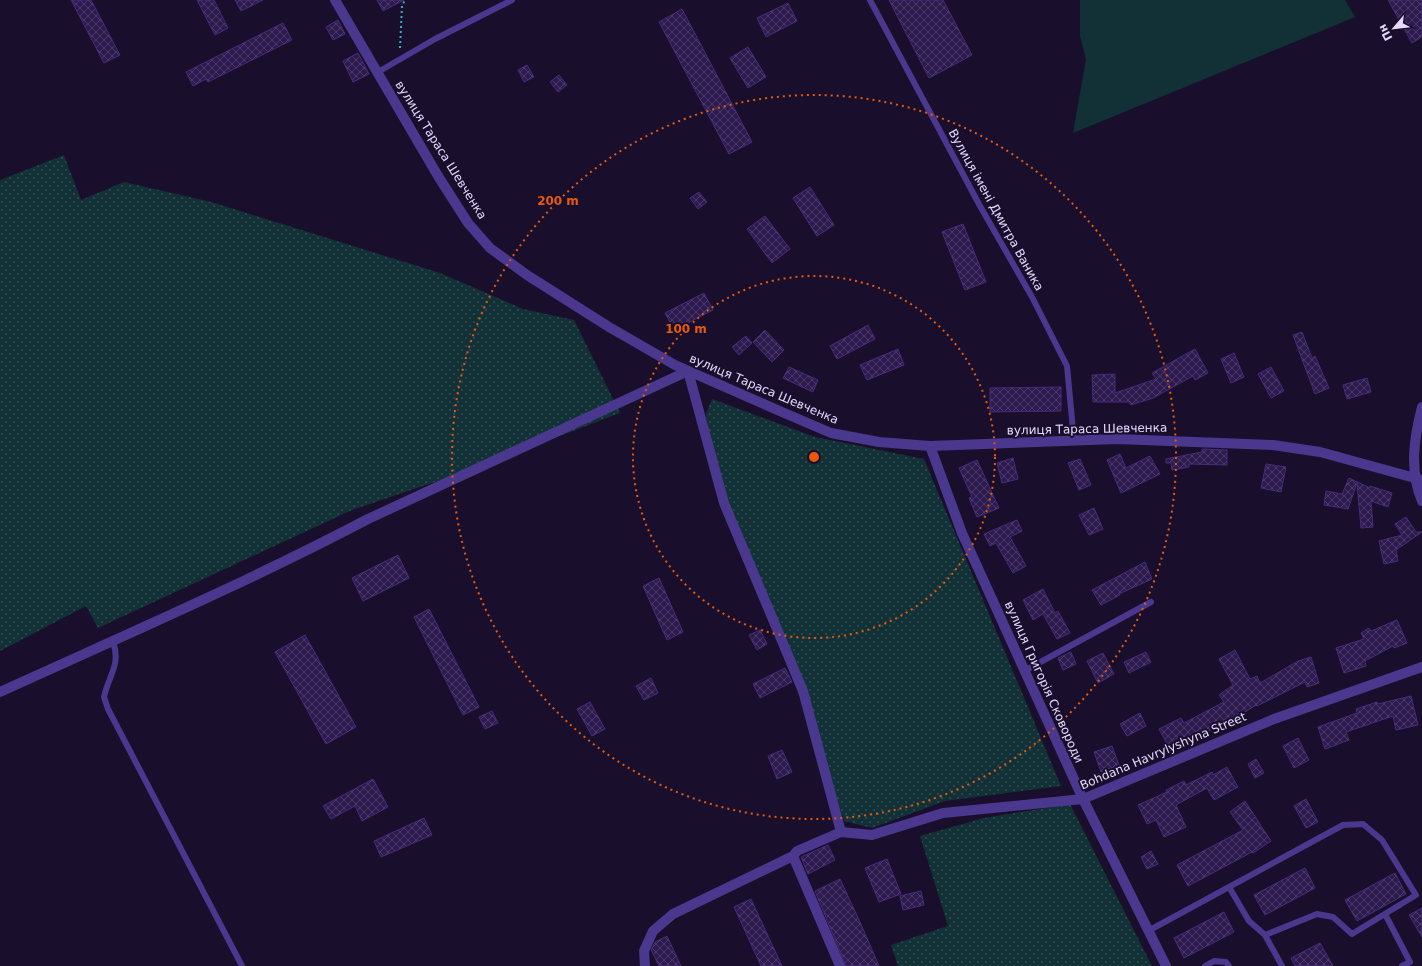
<svg xmlns="http://www.w3.org/2000/svg" width="1422" height="966" font-family="'DejaVu Sans',sans-serif">
  <style>
    .grass { fill: #123136 }
    .garden { fill: url(#garden-dots) }
    .building { fill: url(#building-cross-hatch); stroke: #482b7b }
    .lines { fill: none; stroke-linecap: round; stroke-linejoin: round }
    .path { stroke: #29b4c4; stroke-width: 2; stroke-dasharray: 2 3; stroke-linecap: butt }
    .service { stroke: #49388d; stroke-width: 6 }
    .minor { stroke: #49388d; stroke-width: 10 }
    .ring { fill: none; stroke: #e8590c; stroke-width: 2; stroke-dasharray: 2 4 }
    .labels { text-anchor: middle; dominant-baseline: central; stroke-width: 4; stroke-linejoin: round; paint-order: stroke }
    .street-label { font-size: 12px; fill: #e4daff; stroke: #190f2c }
    .centre { fill: #e8590c; stroke: #190f2c; stroke-width: 2 }
    .ring-label { font-size: 12px; text-anchor: middle; font-weight: bold; fill: #e8590c; stroke: #190f2c; stroke-width: 4; stroke-linejoin: round; paint-order: stroke }
  </style>
  <defs>
    <pattern id="garden-dots" width="8" height="8" patternUnits="userSpaceOnUse"><rect width="8" height="8" fill="#123136"/><path d="M2 2h.1M6 6h.1" fill="none" stroke="#344e54" stroke-width="1.8" stroke-linecap="round"/></pattern>
    <pattern id="building-cross-hatch" width="8" height="8" patternUnits="userSpaceOnUse"><rect width="8" height="8" fill="#2d1a4e"/><path d="M0 0l8 8M0 8l8-8" fill="none" stroke="#4b3b69"/></pattern>
  </defs>
  <rect width="100%" height="100%" fill="#190f2c"/>
  <path class="grass" d="M1080,0H1345L1355,17L1073,133L1086,59L1080,36Z"/>
  <path class="garden" d="M64,155L81,200L124,182L211,202L440,273L523,309L574,320L620,413L473,469L352,510L98,628L86,606L0,651V180Z
    M712,399L815,437L924,459L1061,786L945,801L872,828L844,821L824,760L772,624L741,556L716,484L706,414Z
    M1070,804L1152,966H898L891,945L948,926L920,836L984,818Z"/>
  <path class="building" d="M71,0H91L120,55L104,63Z
    M197,0H214L228,28L215,35Z
    M235,0H263L241,11Z
    M377,0H404L383,11Z
    M889,0H943L972,55L929,78Z
    M1388,0H1422V37L1412,43Z
    M788,3L797,21L766,37L757,18Z
    M682,9L752,142L729,154L659,22Z
    M338,20L345,34L333,40L326,27Z
    M283,23L292,40L208,82L206,79L193,86L186,72Z
    M748,47L766,77L748,88L730,58Z
    M358,53L369,74L353,82L343,61Z
    M527,65L534,77L524,82L518,70Z
    M559,75L567,85L558,92L550,82Z
    M810,187L834,225L817,236L793,198Z
    M699,192L707,202L698,209L690,198Z
    M765,216L790,249L772,263L747,229Z
    M963,224L986,282L965,290L942,232Z
    M704,293L713,310L674,330L665,313Z
    M868,325L875,339L837,359L830,346Z
    M765,330L784,350L772,362L753,342Z
    M1302,332L1312,358L1315,356L1329,388L1315,394L1293,335Z
    M746,336L752,343L739,355L732,347Z
    M898,349L904,365L867,380L860,365Z
    M1195,349L1208,373L1195,380L1193,376L1153,398L1131,405L1129,402H1093L1092,375L1115,374V393L1156,379L1152,373Z
    M1234,353L1244,377L1231,383L1221,359Z
    M789,367L818,380L813,392L783,378Z
    M1271,367L1284,391L1271,398L1258,374Z
    M1367,378L1371,392L1347,399L1343,385Z
    M1061,387V411L990,412V388Z
    M1202,449L1227,450V465L1189,464V467L1172,470L1171,463H1166V459L1202,452Z
    M1120,454L1126,468L1150,456L1160,474L1121,493L1107,460Z
    M1013,458L1018,479L1002,483L997,463Z
    M1080,459L1091,485L1079,490L1068,463Z
    M977,460L999,508L977,517L969,498L972,497L959,468Z
    M1266,464L1286,467L1281,492L1261,488Z
    M1349,478L1370,488V486L1392,493L1388,507L1371,501L1373,527L1361,528L1357,483L1348,509L1324,505L1326,491L1342,494Z
    M1094,508L1103,529L1089,535L1079,515Z
    M1406,517L1416,532H1422L1396,550L1398,561L1384,564L1379,541L1402,535L1395,524Z
    M1017,520L1022,531L1010,537L1026,566L1013,573L996,543L990,546L984,534Z
    M398,555L409,578L363,601L352,578Z
    M1145,562L1152,579L1119,594L1120,595L1101,605L1092,590Z
    M659,578L683,632L667,640L643,586Z
    M1043,589L1055,613L1058,611L1070,633L1057,639L1043,614L1033,620L1023,600Z
    M429,609L479,707L463,715L414,617Z
    M1397,620L1407,643L1394,648L1393,646L1365,661L1366,666L1344,673L1336,648L1364,639L1361,633L1369,628L1371,631Z
    M760,630L767,644L757,650L749,635Z
    M305,635L356,727L326,744L275,652Z
    M1235,650L1250,679L1257,676L1260,683L1298,661L1311,657L1319,683L1307,687L1305,682L1257,706L1256,705L1234,719L1203,734L1201,730L1169,747L1159,729L1181,718L1184,723L1224,702L1219,695L1233,685L1219,659Z
    M1071,652L1076,664L1063,670L1058,658Z
    M1146,652L1151,662L1129,673L1124,662Z
    M1103,653L1114,674L1098,683L1087,661Z
    M785,668L792,682L760,698L753,684Z
    M651,678L658,693L644,700L636,686Z
    M1411,696L1418,725L1396,730L1393,716L1346,732L1349,740L1325,749L1318,727L1357,713L1356,709L1377,702L1378,704Z
    M590,702L605,729L592,736L577,709Z
    M492,711L498,723L485,729L479,717Z
    M1140,713L1146,726L1127,736L1120,724Z
    M1298,738L1309,760L1294,768L1283,746Z
    M1112,746L1119,765L1101,772L1094,752Z
    M782,750L792,772L777,779L768,756Z
    M1256,759L1264,773L1255,778L1248,764Z
    M1227,767L1238,787L1214,800L1207,788L1176,805L1186,827L1164,837L1156,820L1147,824L1138,805L1167,792L1166,790L1184,781L1186,785L1212,772L1213,775Z
    M373,779L388,807L362,821L355,806L331,819L323,806Z
    M1306,799L1318,822L1306,828L1294,806Z
    M1245,801L1271,841L1253,853L1252,852L1188,886L1177,865L1243,830L1230,812Z
    M424,818L432,835L381,857L374,841Z
    M828,845L835,860L808,874L801,857Z
    M1151,851L1158,864L1147,869L1141,857Z
    M887,859L901,894L879,902L865,868Z
    M1305,868L1315,888L1265,915L1254,895Z
    M1395,873L1406,894L1357,921L1345,900Z
    M840,879L860,922L879,966H846L815,891Z
    M921,891L924,905L903,910L900,896Z
    M751,899L782,966H761L734,907Z
    M1422,908V937L1409,915Z
    M1224,912L1234,932L1184,958L1174,938Z
    M667,936L681,966H659L651,950L655,942Z
    M1320,943L1333,966H1295L1291,958Z"/>
  <g class="lines">
    <path class="path" d="M400,48L402,6L405,0"/>
    <path class="service" d="M870,0L980,206L1032,297L1067,366L1074,441
      M378,72L435,39L512,0
      M113,641C121,666 109,674 104,697L108,709L242,966
      M1024,671L1151,602
      M1229,887L1249,921L1265,935L1282,966
      M1385,914L1410,962L1402,966
      M1148,931L1343,825L1363,824L1382,840L1416,895L1352,934L1333,917L1317,914L1265,935
      M1205,966L1214,961L1226,962L1229,966"/>
    <path class="minor" d="M335,0L438,176L468,223L490,248L527,275L609,327L675,365L775,409L831,433L879,442L930,446L1117,439L1273,445L1320,452L1422,480
      M1422,407C1414,438 1409,470 1422,501
      M930,446L962,533L1007,632L1083,799L1166,966
      M0,692C123,636 248,582 368,519L688,371L724,503L803,691L841,832L872,835L943,813L1083,799L1274,719L1422,667
      M793,856L840,966
      M645,966L644,951L653,931L673,914L793,856L797,851L841,832"/>
  </g>
  <g class="ring">
    <circle cx="814" cy="457" r="181"/>
    <circle cx="814" cy="457" r="362"/>
  </g>
  <g class="labels">
    <g class="street-label">
      <text transform="translate(441 150) rotate(58)">вулиця Тараса Шевченка</text>
      <text transform="translate(996 210) rotate(61)">Вулиця імені Дмитра Ваника</text>
      <text transform="translate(764 389) rotate(23)">вулиця Тараса Шевченка</text>
      <text transform="translate(1087 429) rotate(-1)">вулиця Тараса Шевченка</text>
      <text transform="translate(1044 682) rotate(66)">вулиця Григорія Сковороди</text>
      <text transform="translate(1163 751) rotate(-23)">Bohdana Havrylyshyna Street</text>
    </g>
  </g>
  <circle cx="814" cy="457" r="6" class="centre"/>
  <g class="ring-label">
    <text x="558" y="205">200 m</text>
    <text x="686" y="333">100 m</text>
  </g>
  <g transform="translate(1394 28) rotate(242)" stroke="#190f2c" stroke-width="3" paint-order="stroke">
  <path d="M0-3L7 15L0 10L-7 15Z" fill="#e4daff"/>
  <text y="-6" font-size="11" font-weight="bold" text-anchor="middle" fill="#e4daff">Пн</text>
  </g>
</svg>
